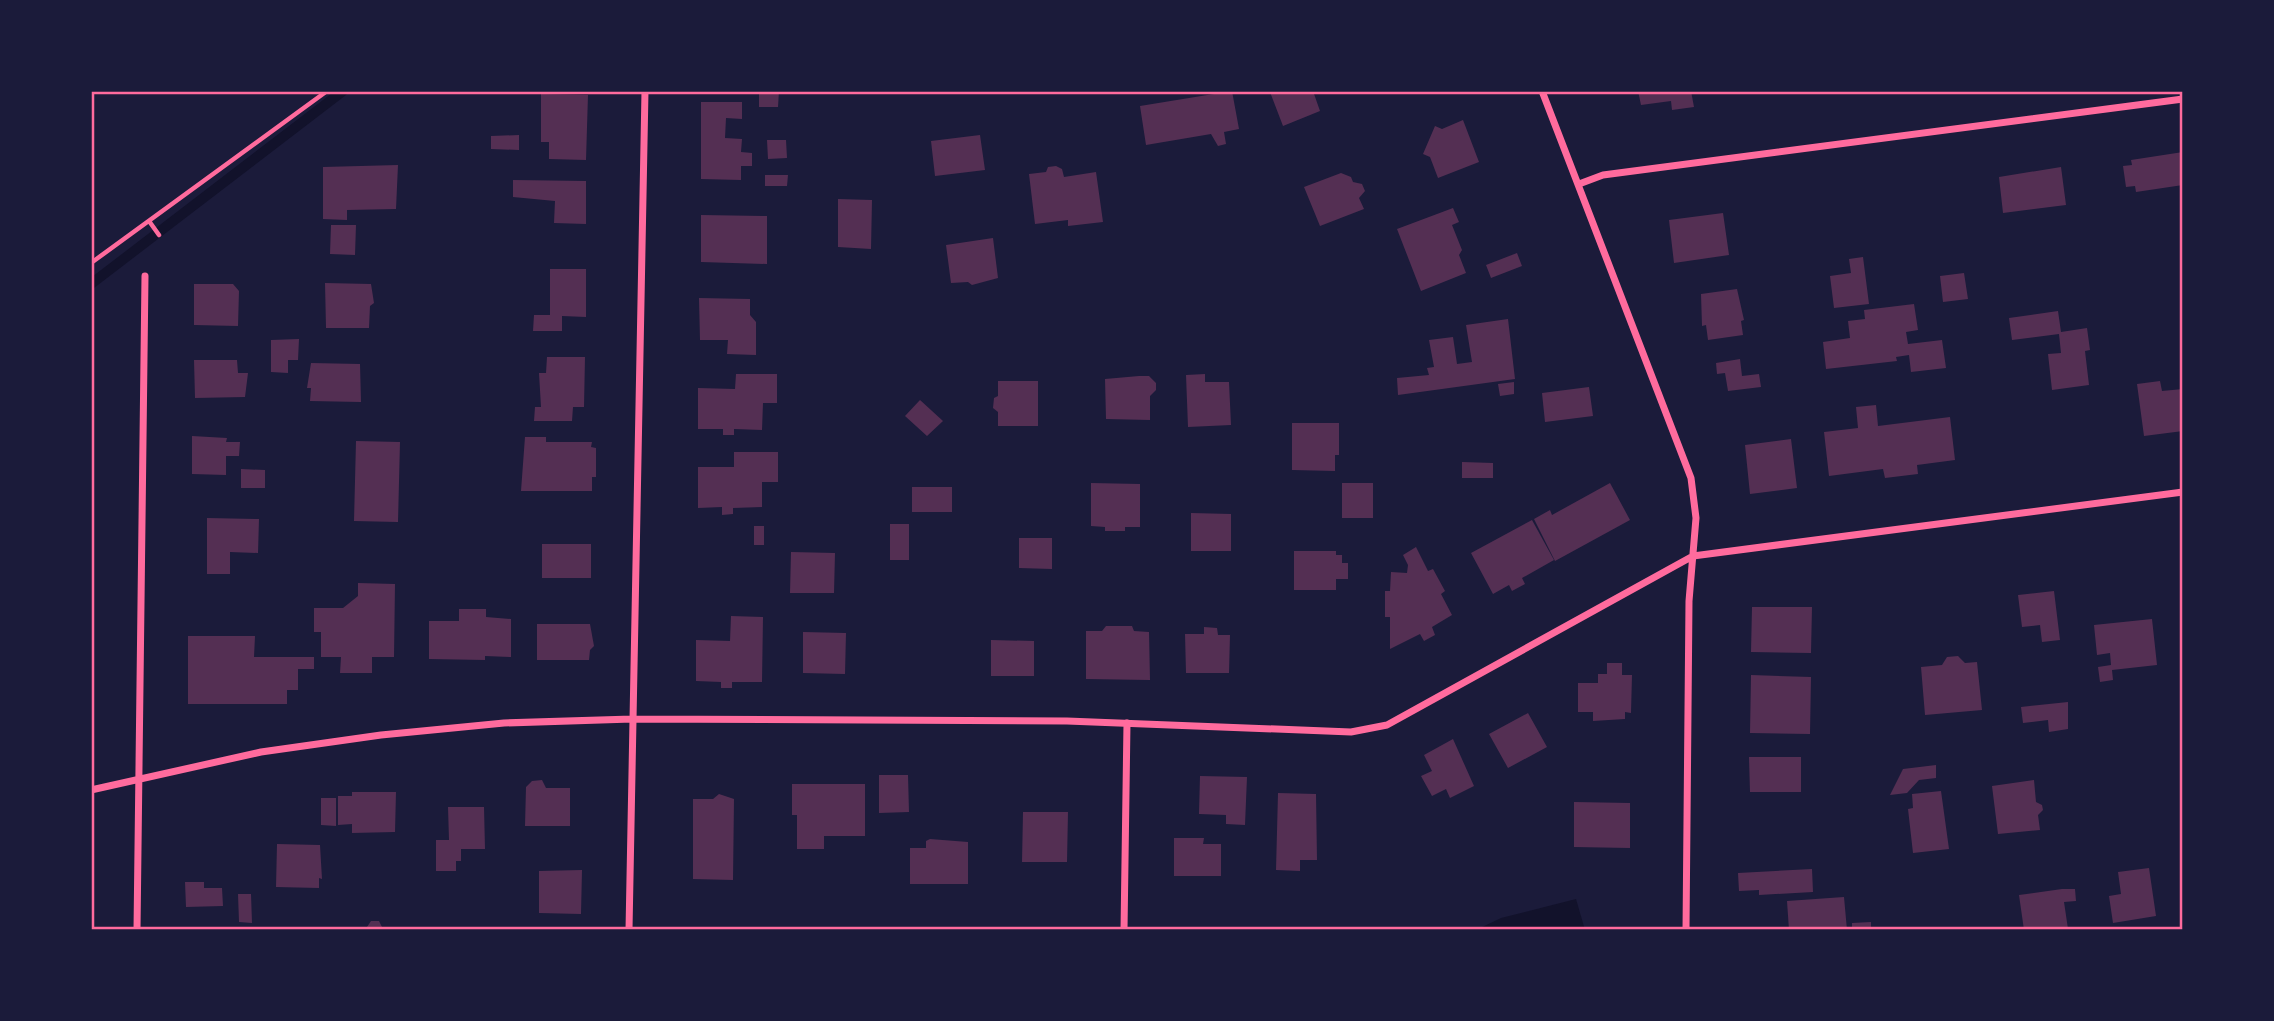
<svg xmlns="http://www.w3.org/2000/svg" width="2274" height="1021" font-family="Mulish,sans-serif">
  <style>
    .water { fill: #12122b }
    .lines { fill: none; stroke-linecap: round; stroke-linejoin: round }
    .stream { stroke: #12122b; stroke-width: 10 }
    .building { fill: #542f53 }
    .path { stroke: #ff6b9d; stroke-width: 4.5 }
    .minor { stroke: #ff6b9d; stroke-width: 7 }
    .neatline { fill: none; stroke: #ff6b9d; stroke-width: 2.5 }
  </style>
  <rect width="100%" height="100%" fill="#1b1b3a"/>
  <path class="water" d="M1576,899L1585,930H1476L1501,918Z"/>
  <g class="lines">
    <path class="stream" d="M91,284L343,91"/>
  </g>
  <path class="building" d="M759,91H779L778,107H759Z
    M1232,91L1239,129L1224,132L1226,144L1218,146L1211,134L1146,145L1140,106Z
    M1313,91L1320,111L1283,126L1270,92Z
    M1638,91H1691L1694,107L1672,110L1671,101L1641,105Z
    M541,94L588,95L586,160L549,159V142H541Z
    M701,102H742V119L726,118L725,138L742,139L741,152L752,153V166H741V180L701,179Z
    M1463,120L1479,162L1438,178L1430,157L1423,154L1435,126L1442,129Z
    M519,135V150L491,149V136Z
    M980,135L985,170L935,176L931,141Z
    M767,140H786L787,158L768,159Z
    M2183,152V185L2136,192L2135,186L2126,187L2123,166L2132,165L2131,160Z
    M398,165L396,209L347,210V220L323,219V167Z
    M1056,166L1062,169L1064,177L1096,172L1103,222L1068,226V220L1035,224L1029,174L1046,172L1048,167Z
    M2061,167L2066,205L2003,213L1999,177Z
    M1341,173L1351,177L1353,182L1362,184L1365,191L1359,198L1364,209L1320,226L1304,187Z
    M765,175H788L787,186H765Z
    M513,180L586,181V224L554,223L555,201L513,197Z
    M838,199L872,200L871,249L838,247Z
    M1453,208L1459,222L1452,225L1462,250L1459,255L1466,273L1421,291L1397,229Z
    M1723,213L1729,255L1674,263L1669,220Z
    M701,215L767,216V264L701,262Z
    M331,225H356L355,255L330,254Z
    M993,238L998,278L972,285L968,282L951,283L946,245Z
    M1517,253L1522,266L1491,278L1486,265Z
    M1863,257L1869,304L1834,308L1830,276L1851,273L1849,259Z
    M550,269H586V317L562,316V331H533L534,315H550Z
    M1964,273L1968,299L1943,302L1940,276Z
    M325,283L371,284L374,303L370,306L369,328H326Z
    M194,284H233L239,291L238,326L194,325Z
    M1737,289L1744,320L1741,321L1743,335L1708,340L1706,325L1702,326L1701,294Z
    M699,298L750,299V315L756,322V355L727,354L728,340H700Z
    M1914,304L1918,330L1906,332L1908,344L1942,340L1946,368L1911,372L1909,355L1896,357L1897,361L1826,369L1823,342L1850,338L1848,321L1865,319L1864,310Z
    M2058,311L2061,332L2087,328L2090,350L2085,351L2089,385L2052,390L2048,354L2061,353L2059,334L2012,340L2009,318Z
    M1508,319L1515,379L1398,395L1397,378L1429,375L1427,368L1434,367L1429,340L1453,337L1457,364L1472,362L1466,325Z
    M299,339L298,360H288V373L271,372V340Z
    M547,357H585L584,407H573L572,421H534L535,407H541L539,373H546Z
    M1740,359L1742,376L1759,374L1761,387L1728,391L1725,373L1717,374L1716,363Z
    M194,360H237L238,373H248L245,397L195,398Z
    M311,363L360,364L361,402L310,401L311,388H307Z
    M736,374H777V403H763L762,430L734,429V435H723V429H698V388L735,389Z
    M1205,374V382H1229L1231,425L1188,427L1186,375Z
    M1139,376H1149L1156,383V390L1150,396V420L1106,419L1105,379Z
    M998,381H1038V426H998V412L993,408L994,398L998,396Z
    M2160,381L2162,391L2183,389V431L2144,436L2137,384Z
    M1514,382V394L1500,396L1498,384Z
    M1589,387L1593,416L1545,422L1542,393Z
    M920,400L943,421L927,436L905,416Z
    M1876,405L1878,426L1950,417L1955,460L1917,465L1918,474L1885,478L1883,469L1829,476L1824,432L1858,428L1856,407Z
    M1292,423H1339V455H1335V471L1292,470Z
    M192,436L227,438L226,442H240L239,456H226V475L192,474Z
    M525,437H546V442H592L591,447L596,448V477H592V491H521Z
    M1791,439L1797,488L1750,494L1745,445Z
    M356,441L400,442L398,522L354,521Z
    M734,452H778V482H762V507L733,508V514L722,515V507L698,508V467H734Z
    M1462,462L1493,463V478H1462Z
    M241,469L265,470V488H241Z
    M1091,483L1140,484V527H1125V531H1105V527L1091,526Z
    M1342,483H1373V518H1342Z
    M1610,483L1630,520L1555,561L1534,519L1550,510L1552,515Z
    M912,487H952V512H912Z
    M1191,513L1231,514V551H1191Z
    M207,518L259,519L258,553L230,552V574H207Z
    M1532,520L1554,560L1522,578L1525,584L1512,591L1509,585L1493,594L1471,553Z
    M890,524H909V560H890Z
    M754,526H764V545H754Z
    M1019,538H1052V569L1019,568Z
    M542,544H591V578H542Z
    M1416,547L1428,571L1433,569L1445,591L1441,594L1452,615L1432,627L1435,635L1424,641L1420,634L1390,649V617H1385V591H1390L1391,572L1407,573L1408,565L1403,555Z
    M1294,551H1336V555H1342V563H1348V579H1336V590H1294Z
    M791,552L835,553L834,593H790Z
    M358,583L395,584L394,657H372V673H340L341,657H321V632H314V608H343L358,596Z
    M2054,591L2060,640L2042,642L2040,625L2022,627L2018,595Z
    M1752,607H1812L1811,653L1751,652Z
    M459,609H486V617L511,619V657L485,656V660L429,659V621H459Z
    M731,616L763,617L762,682H732V688H721V682L696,681V640L730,641Z
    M2152,619L2157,665L2112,670L2113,680L2100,682L2098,667L2111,665L2110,653L2097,655L2094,625Z
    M537,624H590L594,646L590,650L589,660H537Z
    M1106,626H1132L1134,631L1149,632L1150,680L1086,679V631H1102Z
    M1204,627L1217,628L1218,635H1230L1229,673H1186L1185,634H1204Z
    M803,632L846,633L845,674L803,673Z
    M188,636H255L254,657H314V669H298V690H287V704H188Z
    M991,640L1034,641V676H991Z
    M1958,656L1965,663L1977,662L1982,710L1925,715L1921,667L1942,665L1947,657Z
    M1607,663H1622V675H1632L1631,713L1625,712V719L1593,721V712H1578V683H1598V674H1607Z
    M1751,675L1811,677L1810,734L1750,733Z
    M2068,702V729L2049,732L2048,720L2023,723L2021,707Z
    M1528,713L1547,747L1508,768L1489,734Z
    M1453,739L1474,786L1450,798L1446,789L1432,796L1421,776L1432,771L1424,755Z
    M1749,757H1801V792H1750Z
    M1936,765V778L1919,780L1907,793L1890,795L1903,769Z
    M879,775H908L909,812L879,813Z
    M1200,776L1247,777L1245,825L1226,824V815L1199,814Z
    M542,780L546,788H570V826H525L526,787L532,781Z
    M2034,780L2036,802L2042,805L2043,810L2038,815L2040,830L1998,834L1992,786Z
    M792,784H865V836H824V849H797V815H792Z
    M1941,791L1949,849L1913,853L1908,809L1913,808L1912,794Z
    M352,792H396L395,832L352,833V824L338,825V796H352Z
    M1278,793L1316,794L1317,860H1300V871L1276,870Z
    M719,794L734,799L733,880L693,879V799H713Z
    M321,798H336V826L321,825Z
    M1574,802L1630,803V848L1574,847Z
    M448,807H484L485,849H461V861H456V871H436V840H449Z
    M1023,812H1068L1067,862H1022Z
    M1174,838H1204L1203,844H1221V876H1174Z
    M930,839L968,842V884H910V848H926V841Z
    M277,844L320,845L322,879L319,878V888L276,887Z
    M2149,868L2156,916L2113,923L2109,896L2121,894L2118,872Z
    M1812,869L1813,892L1759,895V890L1739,891L1738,873Z
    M582,870L581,914L539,913V871Z
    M185,882H204V888H222L223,906L186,907Z
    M2062,889H2075L2076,901L2064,902L2068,929L2024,930L2019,895Z
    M238,894H251L252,923L239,922Z
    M1844,897L1847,930H1789L1787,901Z
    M371,921H379L382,927H398V930H350L367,927Z
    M1871,922V930H1852V923Z"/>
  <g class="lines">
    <path class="path" d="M149,221L159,235
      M91,263L327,91"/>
    <path class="minor" d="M1542,91L1691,478L1696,518L1689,601L1686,930
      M1579,184L1603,175L2183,99
      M91,790L261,752L381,735L504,723L632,719L1067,721L1351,732L1387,725L1693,556L2183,492
      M137,930L145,276
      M629,930L645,91
      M1124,930L1127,723"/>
  </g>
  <rect width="2274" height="1021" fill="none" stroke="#1b1b3a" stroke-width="186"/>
  <rect x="93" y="93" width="2088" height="835" class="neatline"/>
</svg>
